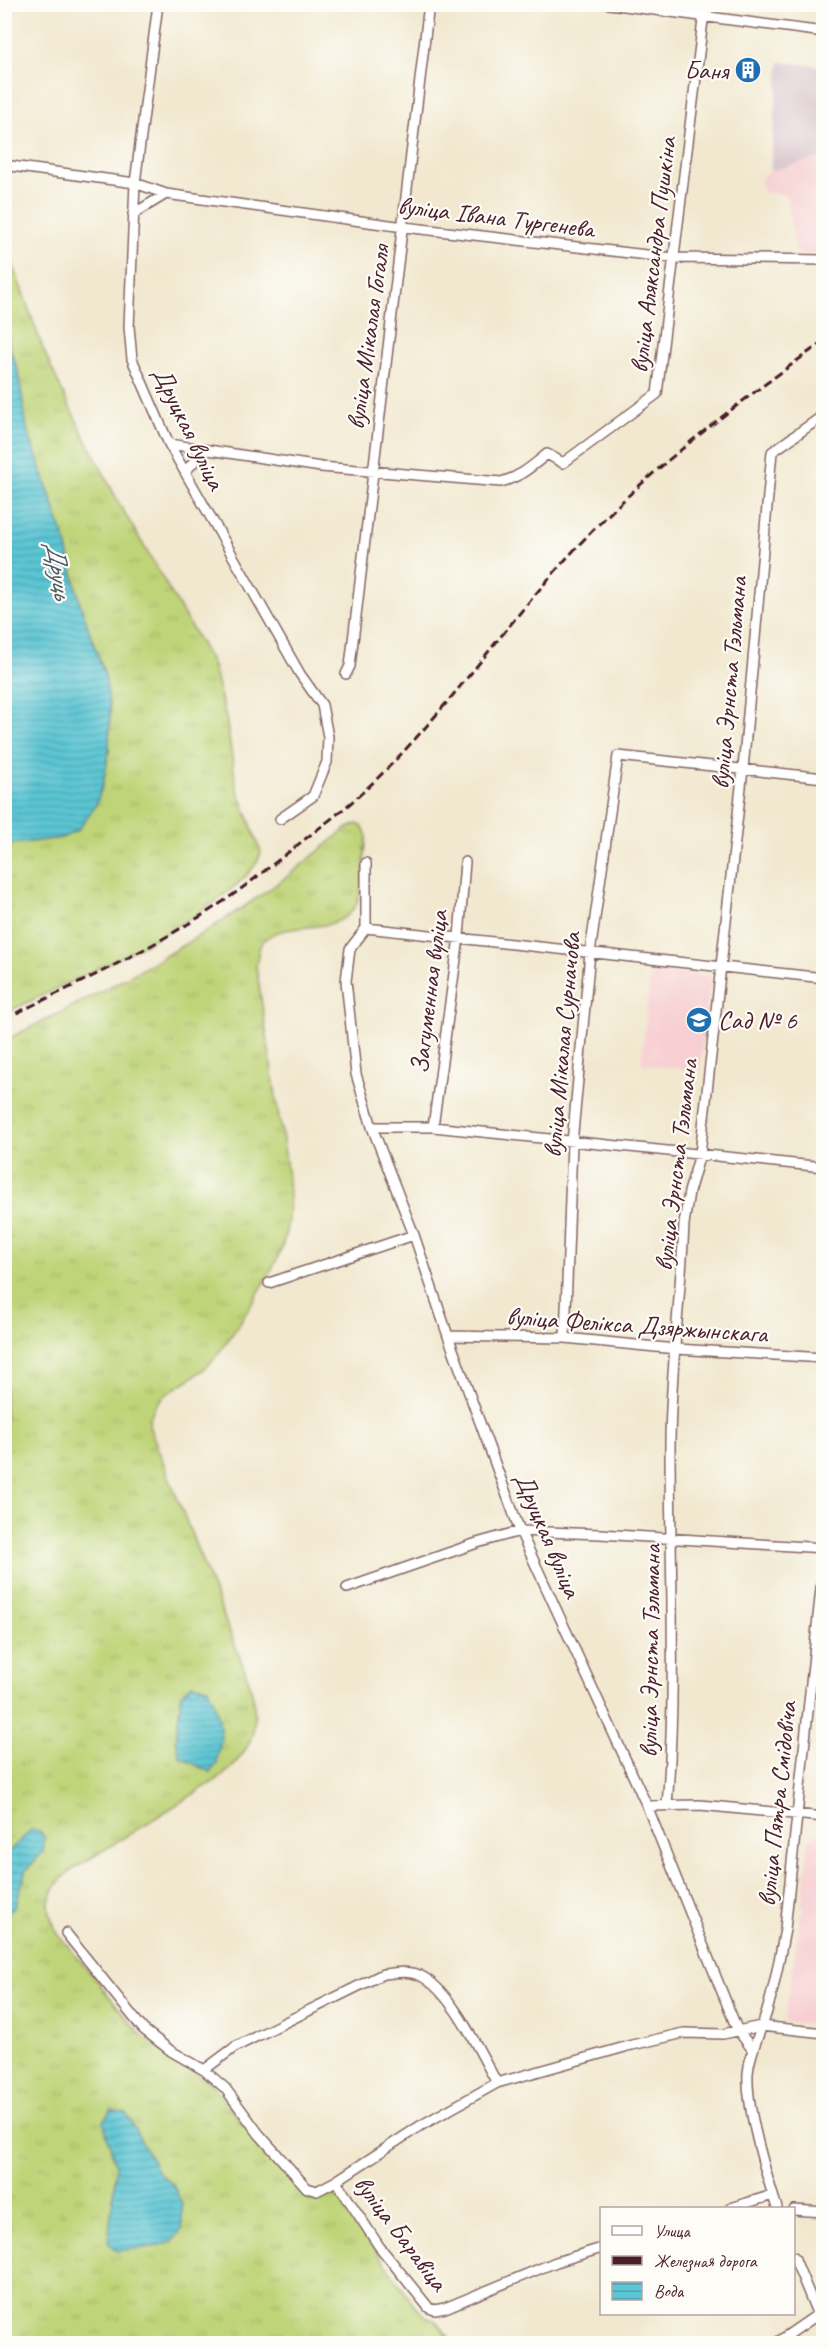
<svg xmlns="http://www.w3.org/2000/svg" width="828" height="2348" font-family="Caveat,sans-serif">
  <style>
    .built { fill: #f7cfd2 }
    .industrial { fill: #d2bdc6 }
    .grass { fill: url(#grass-tufts); stroke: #847a52; stroke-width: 1.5 }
    .water { fill: url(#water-rules); stroke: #527280; stroke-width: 1.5 }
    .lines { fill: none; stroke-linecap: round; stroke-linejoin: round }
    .minor-casing { stroke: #846564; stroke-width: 12 }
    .minor { stroke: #fff; stroke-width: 9 }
    .rail { stroke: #4a1f2b; stroke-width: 3; stroke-dasharray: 9 4.5; stroke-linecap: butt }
    .labels { text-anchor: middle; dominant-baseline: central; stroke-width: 4.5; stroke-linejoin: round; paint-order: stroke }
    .poi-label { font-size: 26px; fill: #4a1f2b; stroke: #fdfcf7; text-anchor: end }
    .street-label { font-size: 26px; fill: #4a1f2b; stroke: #fdfcf7 }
    .water-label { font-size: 27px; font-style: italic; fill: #505966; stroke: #fdfcf7 }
  </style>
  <defs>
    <pattern id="grass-tufts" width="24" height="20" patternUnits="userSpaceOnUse" patternTransform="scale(1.5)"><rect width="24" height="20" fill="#bfd478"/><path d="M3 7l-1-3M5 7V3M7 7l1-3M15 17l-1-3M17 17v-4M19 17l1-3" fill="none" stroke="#a6b668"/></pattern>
    <pattern id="water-rules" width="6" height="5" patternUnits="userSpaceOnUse" patternTransform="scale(1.5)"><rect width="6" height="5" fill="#5bc6d4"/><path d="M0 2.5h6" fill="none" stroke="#4da0ac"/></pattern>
  </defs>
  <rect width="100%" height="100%" fill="#fdfcf7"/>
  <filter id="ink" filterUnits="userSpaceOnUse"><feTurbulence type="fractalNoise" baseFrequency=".0167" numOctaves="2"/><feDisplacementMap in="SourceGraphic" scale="12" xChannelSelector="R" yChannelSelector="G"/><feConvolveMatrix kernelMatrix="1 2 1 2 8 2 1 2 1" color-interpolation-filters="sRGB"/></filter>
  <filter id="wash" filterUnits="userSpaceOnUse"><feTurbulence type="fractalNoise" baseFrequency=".008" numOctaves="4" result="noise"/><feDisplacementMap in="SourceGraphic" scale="24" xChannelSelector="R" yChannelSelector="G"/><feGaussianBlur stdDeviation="1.35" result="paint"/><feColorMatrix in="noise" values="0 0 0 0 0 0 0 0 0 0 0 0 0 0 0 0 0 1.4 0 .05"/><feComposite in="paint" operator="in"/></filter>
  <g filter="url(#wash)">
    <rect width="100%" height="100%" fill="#f1e8cf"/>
    <path class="built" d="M823,157V254H796L786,195L763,192L761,178L770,171Z
      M651,970L711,976L699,1071L641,1064Z
      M823,1830V2025L784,2022L801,1912H804V1908L802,1906L809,1840Z"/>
    <path class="industrial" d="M823,53V157L770,171L780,62L821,66Z"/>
    <path class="grass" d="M4,240L43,349L66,400L121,507L212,663L226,718L236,785L261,852C250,903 55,989 5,1013V845L62,838L78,830L96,805L103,784L109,752L110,709L105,676L81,607L57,515L27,429L18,371L5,332Z
      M357,824L362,826L367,836C364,854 364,889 356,905C337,941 276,915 260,946C258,951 258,959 256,965C263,1011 270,1058 277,1104C284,1150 296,1199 283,1244C276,1268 225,1350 206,1367C185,1387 151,1392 149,1426L249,1681C261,1724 255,1748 221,1777L67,1873C46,1895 44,1907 58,1934L142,2036L215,2087L259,2145L303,2193L312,2199L332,2194L340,2199L415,2306L428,2318L436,2321L454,2343L5,2344V1040C98,995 190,946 274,886C299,868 322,848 346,829Z"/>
    <path class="water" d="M4,332L18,371L27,429L66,543L81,607L105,676L110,709L109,752L103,784L96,805L78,830L62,838L5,845Z
      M192,1684L208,1688C216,1704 221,1723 221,1741C220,1751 215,1754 217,1764L210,1772L180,1757L176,1740L180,1703L182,1693Z
      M31,1830L40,1831L44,1837L43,1852L27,1869L15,1907L5,1915V1855Z
      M111,2110L126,2113L158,2172L173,2185L182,2204V2229L172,2242L153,2247L117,2251L108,2242L116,2167L103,2121Z"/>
  </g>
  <g filter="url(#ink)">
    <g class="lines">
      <defs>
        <path id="minor" d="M158,4L135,183L129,327L132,359L169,444L300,674L322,705L328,737L327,762L313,796L280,819
          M609,4L824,32
          M4,165L135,183L166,194L404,227L673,258L824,260
          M133,214L166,194
          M169,444L321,467L501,482C520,477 531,467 547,454L563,463L657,394L705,4
          M185,472L204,450
          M346,674L350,666C375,445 404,225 429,4
          M366,863V928L350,949L346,981L356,1074L372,1127L414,1235L448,1336L520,1531L647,1806L737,2029L752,2049
          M366,928L824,978
          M372,1127H433L824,1167
          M433,1127L459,937L465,862
          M269,1283L414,1235
          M448,1336L565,1338L676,1349L824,1358
          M565,1338L572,1143L590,953L618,756L824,778
          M347,1588L477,1543L520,1531L600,1534L824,1548
          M667,1805C677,1685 670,1565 670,1446C670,1373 681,1297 684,1224L689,1192L700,1154L743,769L772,452L824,415
          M647,1806L700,1805L824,1817
          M66,1933L143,2029L171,2051L204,2070L225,2088L259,2134L307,2188L317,2191L336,2181L379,2246L429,2308L435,2310L445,2308L556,2262L602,2248
          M204,2070L235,2047L383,1974C396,1973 407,1970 419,1975C451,1989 480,2053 497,2083
          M336,2181L420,2126L497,2083L632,2045L684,2033L723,2034L761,2026L824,2033
          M730,2208L773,2195
          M777,2208C766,2174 746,2108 748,2073C750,2050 761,2032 767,2011C775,1984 780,1957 785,1929L824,1560
          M794,2210L824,2212
          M794,2257L824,2330
          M775,2344L817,2315"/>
      </defs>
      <use href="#minor" class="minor-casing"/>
      <use href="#minor" class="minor"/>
      <path class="rail" d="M4,1019C69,988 135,957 196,919C236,895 272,865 309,836C327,822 346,808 363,792C442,719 503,627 576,548C650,468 736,405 824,341"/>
    </g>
  </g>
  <defs>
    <symbol id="building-disc" viewBox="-11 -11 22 22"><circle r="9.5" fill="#1f6fb2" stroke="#fdfcf7"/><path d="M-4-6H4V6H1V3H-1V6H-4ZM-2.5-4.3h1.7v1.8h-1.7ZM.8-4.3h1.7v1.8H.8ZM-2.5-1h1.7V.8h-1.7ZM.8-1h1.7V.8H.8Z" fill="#fff"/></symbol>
    <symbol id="school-disc" viewBox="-11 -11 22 22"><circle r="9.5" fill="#1f6fb2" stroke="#fdfcf7"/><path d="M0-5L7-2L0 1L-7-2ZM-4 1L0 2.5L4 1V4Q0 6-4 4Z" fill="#fff"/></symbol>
  </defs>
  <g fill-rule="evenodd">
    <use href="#building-disc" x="733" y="55" width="30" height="30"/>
    <use href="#school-disc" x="684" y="1005" width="30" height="30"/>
  </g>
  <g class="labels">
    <g class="poi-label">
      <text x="728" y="70">Баня</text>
      <text x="718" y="1020" text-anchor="start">Сад № 6</text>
    </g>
    <g class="street-label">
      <text transform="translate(496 217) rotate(7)">вуліца Івана Тургенева</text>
      <text transform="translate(653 255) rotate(-83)">вуліца Аляксандра Пушкіна</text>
      <text transform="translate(368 337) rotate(-82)">вуліца Мікалая Гогаля</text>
      <text transform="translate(189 428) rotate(64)">Друцкая вуліца</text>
      <text transform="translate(729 683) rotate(-85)">вуліца Эрнста Тэльмана</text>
      <text transform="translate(429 992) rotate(-83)">Загуменная вуліца</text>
      <text transform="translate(562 1045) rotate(-85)">вуліца Мікалая Сурначова</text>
      <text transform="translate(676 1165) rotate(-83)">вуліца Эрнста Тэльмана</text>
      <text transform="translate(637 1325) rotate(4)">вуліца Фелікса Дзяржынскага</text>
      <text transform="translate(548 1535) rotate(67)">Друцкая вуліца</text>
      <text transform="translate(650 1651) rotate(-89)">вуліца Эрнста Тэльмана</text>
      <text transform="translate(777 1804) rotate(-84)">вуліца Пятра Смідовіча</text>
      <text transform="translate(401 2233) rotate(53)">вуліца Баравіца</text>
    </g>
    <g class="water-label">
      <text transform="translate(59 570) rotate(81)">Друць</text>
    </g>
  </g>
  <rect width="828" height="2348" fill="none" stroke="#fdfcf7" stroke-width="24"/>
  <rect x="600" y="2207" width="195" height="108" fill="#fdfcf7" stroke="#b5a4a5" stroke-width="1.5"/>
  <rect x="612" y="2226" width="30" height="9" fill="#ffffff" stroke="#b5a4a5" stroke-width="1.5"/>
  <text x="654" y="2237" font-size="18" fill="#4a1f2b">Улица</text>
  <rect x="612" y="2256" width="30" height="9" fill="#4a1f2b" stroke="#b5a4a5" stroke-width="1.5"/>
  <text x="654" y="2267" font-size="18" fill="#4a1f2b">Железная дорога</text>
  <rect x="612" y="2282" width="30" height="18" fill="url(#water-rules)" stroke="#b5a4a5" stroke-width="1.5"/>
  <text x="654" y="2297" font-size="18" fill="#4a1f2b">Вода</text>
</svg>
